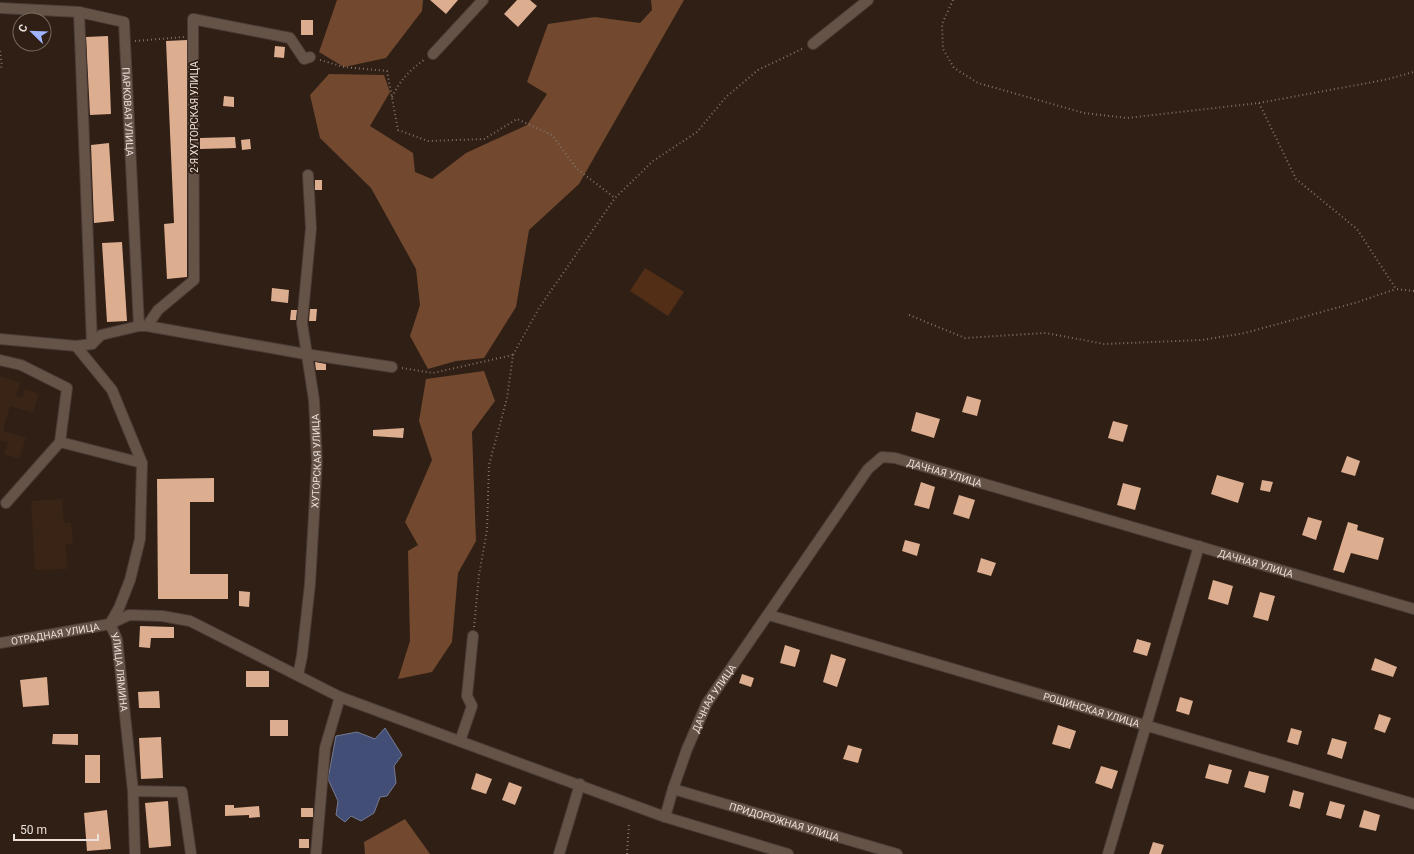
<svg xmlns="http://www.w3.org/2000/svg" width="1414" height="854" font-family="Roboto,sans-serif">
  <style>
    .built { fill: #3a2416 }
    .green { fill: #512e15 }
    .forest { fill: #72492e }
    .water { fill: #424e76; stroke: #757a94 }
    .building { fill: #dcad8f }
    .lines { fill: none; stroke-linecap: round; stroke-linejoin: round }
    .minor-casing { stroke: #4a3c36; stroke-width: 12 }
    .path { stroke: #81726a; stroke-width: 2; stroke-dasharray: 1 3; stroke-linecap: butt }
    .minor { stroke: #665348; stroke-width: 10 }
    .labels { text-anchor: middle; dominant-baseline: central; stroke-width: 4; stroke-linejoin: round; paint-order: stroke }
    .street-label { font-size: 10px; fill: #ebdfd9; stroke: #2f1f15 }
  </style>
  <rect width="100%" height="100%" fill="#2f1f15"/>
  <path class="built" d="M0,376L20,382L16,396L22,398L25,389L39,394L33,413L10,406L3,431L26,438L19,459L4,454L8,442L0,441Z
    M62,499L64,523H71L73,543L65,545L68,569L35,570L31,501Z"/>
  <path class="green" d="M645,268L684,292L668,316L630,291Z"/>
  <path class="forest" d="M337,0H423L422,11L386,58L344,67L319,52Z
    M651,0H684L579,184L529,230L516,307L484,358L456,361L428,369L410,336L420,305L416,269L371,188L320,138L310,95L329,74L384,75L390,92L370,126L413,153L415,172L432,179L466,153L527,125L547,94L527,82L548,24L595,17L640,23L652,10Z
    M484,371L495,401L472,432L476,541L458,573L452,642L432,672L398,679L410,641L408,551L418,545L405,522L432,460L419,421L426,379Z
    M405,819L430,854H365L364,842Z"/>
  <path class="water" d="M385,728L402,755L394,766L396,783L387,796L380,797L374,813L361,821L351,816L345,822L336,815L338,801L328,779L336,736L357,732L375,739Z"/>
  <path class="building" d="M430,0H458L446,14Z
    M517,0H530L537,6L518,27L504,14Z
    M301,20H313V35H301Z
    M108,36L111,114L90,115L86,37Z
    M187,40V277L167,279L164,224L174,223L166,41Z
    M275,46L285,47L284,58L274,57Z
    M224,96L234,97V107L223,106Z
    M235,137L236,148L200,149V138Z
    M250,139L251,149L242,150L241,140Z
    M109,143L114,221L94,223L91,145Z
    M315,180H322V190H315Z
    M122,242L127,321L107,322L102,243Z
    M272,288L289,290L288,303L271,301Z
    M310,309H317L316,321H309Z
    M291,310H297L296,320H290Z
    M315,362L326,364V370H316Z
    M967,396L981,400L977,416L962,412Z
    M916,412L940,419L934,438L911,431Z
    M1113,421L1128,425L1123,442L1108,438Z
    M404,428L403,438L373,436V430Z
    M1347,456L1360,461L1355,476L1341,472Z
    M1217,475L1244,483L1238,503L1211,494Z
    M214,478V502H190V574H228V599H158L157,479Z
    M1262,480L1273,482L1270,492L1260,490Z
    M921,482L935,487L929,509L914,505Z
    M1123,483L1141,488L1135,510L1117,505Z
    M959,495L975,500L969,519L953,514Z
    M1308,517L1322,521L1316,540L1302,535Z
    M1348,522L1358,525L1357,530L1384,538L1378,560L1351,553L1344,573L1333,570Z
    M905,540L920,544L917,556L902,551Z
    M981,558L996,563L991,576L977,572Z
    M1213,580L1233,586L1228,605L1208,599Z
    M239,591L250,592L249,607L239,606Z
    M1260,592L1275,596L1268,621L1253,617Z
    M140,626L174,627V638H151L150,648L139,647Z
    M1137,639L1151,643L1147,656L1133,652Z
    M785,645L800,650L795,667L780,663Z
    M831,654L846,659L837,687L823,682Z
    M1375,658L1397,667L1393,677L1371,670Z
    M246,671H269V687H246Z
    M742,674L754,678L751,687L739,683Z
    M47,677L49,705L23,707L20,680Z
    M159,691L160,708H139L138,692Z
    M1180,697L1193,701L1189,715L1176,711Z
    M1379,714L1391,718L1385,733L1374,729Z
    M270,720H288V736H270Z
    M1058,725L1076,731L1070,749L1052,744Z
    M1291,728L1302,731L1298,745L1287,742Z
    M53,734H78V745L52,744Z
    M161,737L163,778L141,779L139,738Z
    M1332,738L1347,742L1342,759L1327,754Z
    M848,745L862,749L858,763L843,759Z
    M85,755H100V783H85Z
    M1209,764L1232,770L1228,784L1205,778Z
    M1101,766L1118,771L1112,789L1095,783Z
    M1249,771L1269,776L1265,793L1244,787Z
    M476,773L492,779L486,794L471,789Z
    M509,782L522,787L515,805L502,800Z
    M1293,790L1304,793L1300,809L1289,806Z
    M168,801L171,846L149,848L145,803Z
    M1330,801L1345,805L1341,819L1326,815Z
    M225,805H234V808L259,806L260,817L249,818V815L225,816Z
    M301,808H313V817H301Z
    M107,810L111,849L87,851L84,813Z
    M1364,810L1380,815L1376,831L1359,827Z
    M299,839H309V848H299Z
    M1153,842L1164,845L1161,854H1149Z"/>
  <g class="lines">
    <defs>
      <g id="minor">
        <path id="s1" d="M0,8L79,12L124,22L139,326"/>
        <path d="M79,12L92,344"/>
        <path d="M813,44L868,0"/>
        <path d="M433,54L483,0"/>
        <path d="M147,326L158,310L194,280L193,19L290,38L304,59L310,57"/>
        <path d="M0,339L76,346L92,344L101,335L139,326H147L305,354L392,367"/>
        <path id="s2" d="M76,346L112,390L142,463L140,539L130,580L119,608L110,624L117,639L133,791L135,854"/>
        <path d="M0,360L21,365L67,388L60,442L142,463"/>
        <path d="M6,503L60,442"/>
        <path id="s3" d="M769,615L1414,804"/>
        <path id="s4" d="M0,643L110,624L129,615L162,616L190,621L340,697L665,817L788,854"/>
        <path id="s5" d="M298,675L302,656L310,584L317,462L314,400L302,323L311,228L308,175"/>
        <path d="M460,741L472,706L467,696L473,636"/>
        <path id="s6" d="M673,789L897,854"/>
        <path d="M133,791L182,792L191,854"/>
        <path id="s7" d="M665,817L673,789L687,749L707,703L868,469L882,457L895,458L1414,609"/>
        <path d="M316,854L325,748L340,697"/>
        <path d="M559,854L580,784"/>
        <path d="M1108,854L1199,546"/>
      </g>
    </defs>
    <use href="#minor" class="minor-casing"/>
    <path class="path" d="M953,0L942,24L943,49L954,68L978,83L1084,113L1127,118L1259,103L1384,80L1414,72
      M135,41L184,37
      M0,51L2,66L0,69
      M320,60L344,67L387,71L398,130L428,141L484,139L517,119L552,135L577,169L615,198
      M392,97C401,79 409,71 425,59
      M1259,103L1296,179L1357,229L1396,289L1414,291
      M909,315L965,338L1046,333L1104,344L1202,340L1245,333L1358,302L1396,289
      M402,368L433,373L513,355
      M474,627L479,575L487,530L489,465L507,398L513,355L539,308L615,198L653,161L697,132L726,97L758,70L804,48
      M627,854L629,824"/>
    <use href="#minor" class="minor"/>
  </g>
  <g class="labels">
    <g class="street-label">
      <text stroke="none"><textPath href="#s1" startOffset="215">ПАРКОВАЯ УЛИЦА</textPath></text>
      <text transform="translate(194 117) rotate(-90)">2-Я ХУТОРСКАЯ УЛИЦА</text>
      <text stroke="none"><textPath href="#s5" startOffset="215">ХУТОРСКАЯ УЛИЦА</textPath></text>
      <text stroke="none"><textPath href="#s7" startOffset="489">ДАЧНАЯ УЛИЦА</textPath></text>
      <text stroke="none"><textPath href="#s7" startOffset="813">ДАЧНАЯ УЛИЦА</textPath></text>
      <text stroke="none"><textPath href="#s4" startOffset="56">ОТРАДНАЯ УЛИЦА</textPath></text>
      <text stroke="none"><textPath href="#s2" startOffset="352">УЛИЦА ЛЯМИНА</textPath></text>
      <text stroke="none"><textPath href="#s7" startOffset="129">ДАЧНАЯ УЛИЦА</textPath></text>
      <text stroke="none"><textPath href="#s3" startOffset="336">РОЩИНСКАЯ УЛИЦА</textPath></text>
      <text stroke="none"><textPath href="#s6" startOffset="116">ПРИДОРОЖНАЯ УЛИЦА</textPath></text>
    </g>
  </g>
  <g transform="translate(32 32) rotate(293)"><circle r="19" fill="#2f1f15" stroke="#7a6c63"/>
  <path d="M0-3L7 15L0 10L-7 15Z" fill="#9eb4fd"/>
  <text y="-6" font-size="11" font-weight="bold" text-anchor="middle" fill="#ebdfd9">С</text>
  </g>
  <path d="M14 834v6h84v-6" fill="none" stroke="#ebdfd9" stroke-width="2"/>
  <text x="20" y="834" font-size="12" fill="#ebdfd9" stroke="#2f1f15" stroke-width="3" paint-order="stroke">50 m</text>
</svg>
